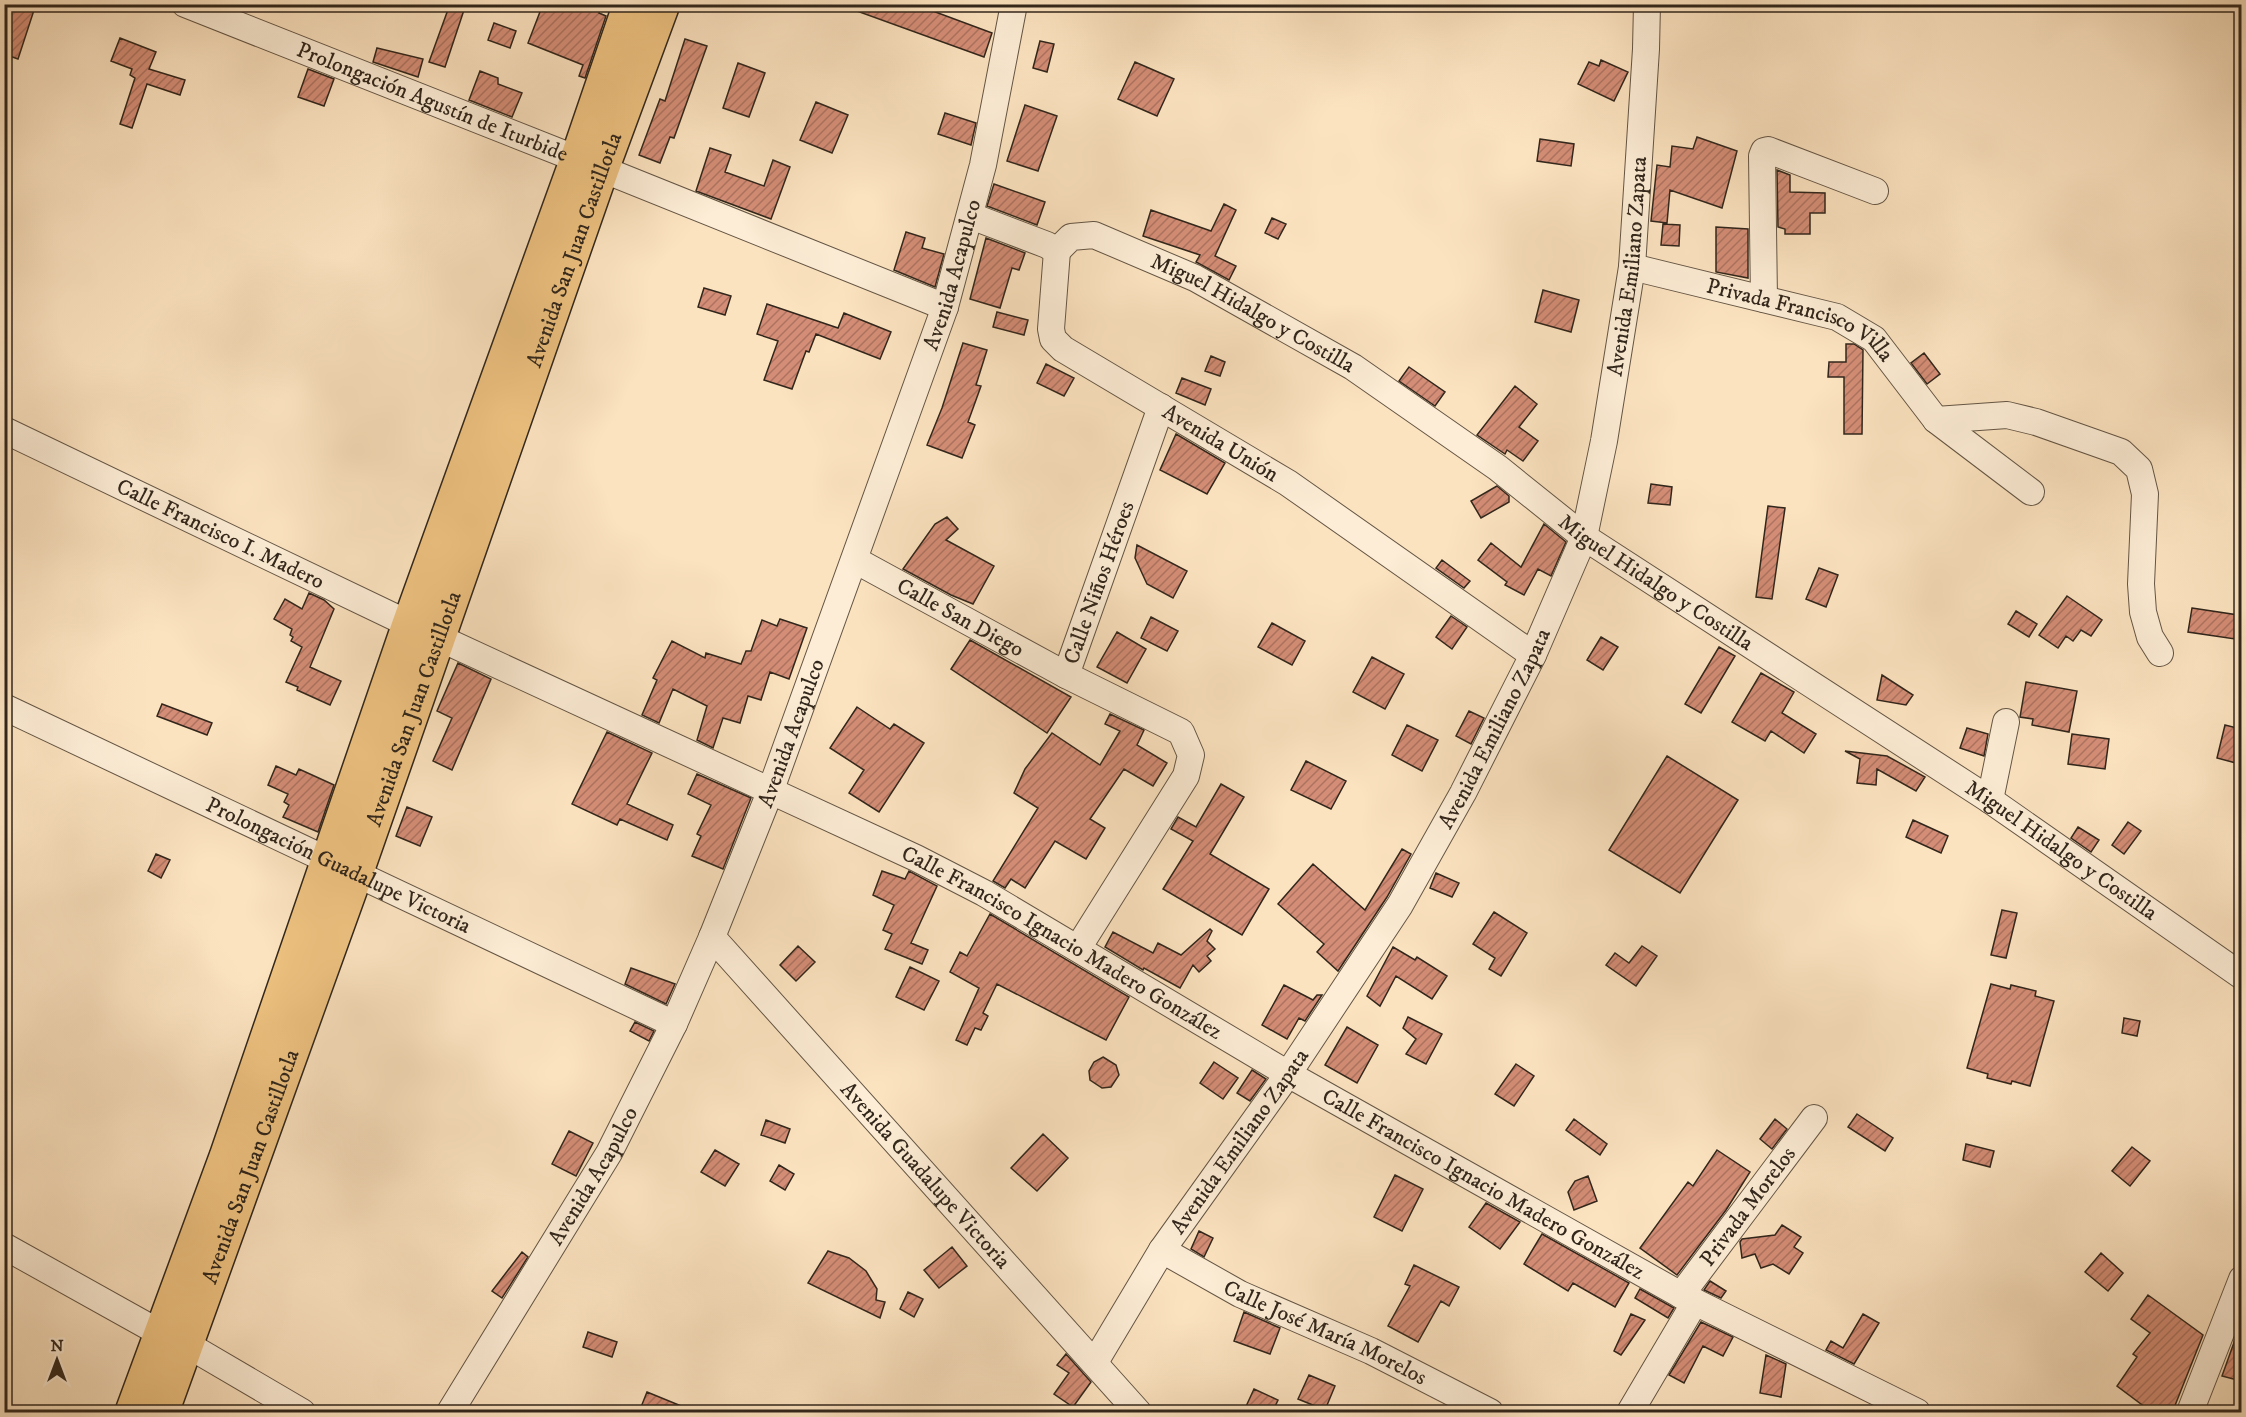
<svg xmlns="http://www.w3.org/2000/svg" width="2246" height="1417" font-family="'IM FELL DW Pica',serif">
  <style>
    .building { fill: url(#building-hatch); stroke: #31261b; stroke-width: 1.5 }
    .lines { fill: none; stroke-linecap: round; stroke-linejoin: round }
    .minor-casing { stroke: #645544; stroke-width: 28 }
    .major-casing { stroke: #31261b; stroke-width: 36 }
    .minor { stroke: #fdedd6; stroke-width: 26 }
    .major { stroke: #eec280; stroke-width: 33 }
    .labels { text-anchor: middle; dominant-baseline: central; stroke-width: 6; stroke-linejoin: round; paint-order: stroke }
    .street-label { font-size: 22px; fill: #31261b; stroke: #fdedd6 }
  </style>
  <defs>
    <pattern id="building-hatch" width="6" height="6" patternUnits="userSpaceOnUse" patternTransform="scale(1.5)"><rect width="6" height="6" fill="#d48d76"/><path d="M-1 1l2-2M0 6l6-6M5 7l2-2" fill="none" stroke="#ad7360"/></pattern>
  </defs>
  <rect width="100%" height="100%" fill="#fce3c0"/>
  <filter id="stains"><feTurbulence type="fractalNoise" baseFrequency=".00333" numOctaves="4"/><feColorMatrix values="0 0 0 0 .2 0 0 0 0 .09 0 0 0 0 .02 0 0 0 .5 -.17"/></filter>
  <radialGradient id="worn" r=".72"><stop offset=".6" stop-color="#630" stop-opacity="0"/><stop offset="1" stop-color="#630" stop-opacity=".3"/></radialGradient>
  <path class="building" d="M4,4H36L18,59L4,54Z
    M450,4H466L445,67L429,62Z
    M543,4H602L599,13L606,16L585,78L579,76L583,65L528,43Z
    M843,4H914L992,33L984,57L843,6Z
    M494,23L516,31L510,48L488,40Z
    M120,38L156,52L149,69L185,80L180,95L147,84L132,128L120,124L135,78L130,75L132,69L111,61Z
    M685,39L707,46L674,138L670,137L660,163L639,155L660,99L665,101Z
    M1040,41L1054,44L1047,72L1033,68Z
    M377,48L423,59L418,77L373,62Z
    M1601,60L1628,72L1614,101L1578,84L1589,62L1599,66Z
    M1135,62L1174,79L1157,116L1118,99Z
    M738,63L765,73L749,117L723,108Z
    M308,69L334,79L324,106L298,97Z
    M480,71L498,78V84L522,93L512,117L469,100Z
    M816,102L848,115L832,153L800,140Z
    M1025,105L1057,116L1038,171L1007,161Z
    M945,113L976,123L971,145L938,134Z
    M1697,137L1737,151L1722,208L1670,190L1667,223L1651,221L1657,165L1670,167L1672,146L1693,149Z
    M1540,139L1574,144L1571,166L1537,161Z
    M710,148L731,155L725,172L764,186L773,160L790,167L771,219L696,191Z
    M1777,170L1790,175V192L1825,193V213H1810V234H1785V229L1778,227Z
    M994,184L1045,202L1037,225L987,206Z
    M1224,204L1236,210L1215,256L1236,266L1229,280L1196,262L1200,255L1143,236L1151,210L1211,231Z
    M1272,218L1286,224L1278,239L1265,233Z
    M1663,224L1680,225L1679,246L1661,245Z
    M1716,227L1748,229V278L1716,272Z
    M906,232L925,238L922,248L944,254L935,287L894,270Z
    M986,238L1025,253L1019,270L1012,268L1000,308L970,299Z
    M704,288L731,296L725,315L698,307Z
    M1543,290L1579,300L1571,332L1535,322Z
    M767,304L838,328L844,313L891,332L880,359L816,334L809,352L806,351L792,389L764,380L778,341L757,334Z
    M997,312L1028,320L1024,335L993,327Z
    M963,343L987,350L976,385L981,386L968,422L975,425L962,458L927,445L942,408Z
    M1846,344H1854L1863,350L1862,434H1844V377H1828L1829,362H1846Z
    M1924,353L1940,374L1927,384L1911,363Z
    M1211,356L1225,362L1220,376L1205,371Z
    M1046,364L1074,378L1064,396L1037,383Z
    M1409,367L1445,392L1435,406L1399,381Z
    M1182,378L1211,389L1205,405L1176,393Z
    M1515,386L1537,404L1519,427L1538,441L1523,461L1507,450L1505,454L1477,435Z
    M1176,434L1225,463L1207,494L1160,470Z
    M1651,484L1672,487L1670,505L1648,503Z
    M1497,486L1509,496V502L1481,518L1471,501Z
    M1768,506L1785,508L1772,599L1756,597Z
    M947,517L958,529L946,540L994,566L973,604L951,595L903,569L935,524Z
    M1544,524L1566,542L1551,576L1538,569L1524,595L1505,585L1507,582L1478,560L1491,543L1521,567Z
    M1137,545L1187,571L1173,598L1147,584L1135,558Z
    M1442,560L1470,581L1464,588L1436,568Z
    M1819,568L1838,575L1826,607L1806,599Z
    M309,593L324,600L334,609L310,667L341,681L330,705L297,690L298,687L286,682L302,647L291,641L293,637L290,635L292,629L274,619L285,599L302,609Z
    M2067,596L2102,620L2091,636L2081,630L2073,641L2066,636L2058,648L2039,635Z
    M2192,608L2238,615L2235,639L2188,632Z
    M2016,611L2037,624L2029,637L2008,624Z
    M1451,616L1467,627L1452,649L1436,637Z
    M1151,617L1178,631L1167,651L1141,638Z
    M780,619L807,628L789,679L770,672L761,700L748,696L740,723L723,718L713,748L697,740L707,706L673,689L659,723L642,715L657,680L653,678L672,641L705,658L706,653L741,664L746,651H751L762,620L777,626Z
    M1272,623L1305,641L1292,665L1258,647Z
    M1117,632L1146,649L1127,683L1097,667Z
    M1601,637L1618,647L1603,670L1587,660Z
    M970,640L1071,697L1047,733L951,669Z
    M1719,647L1735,656L1701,713L1685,704Z
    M1372,657L1404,674L1385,709L1353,692Z
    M458,663L491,679L452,770L433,761L452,718L437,711Z
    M1761,673L1794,692L1782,713L1816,734L1804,753L1771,731L1765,741L1732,722Z
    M1882,675L1913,695L1906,705L1877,700Z
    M2026,682L2077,691L2069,732L2032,725L2033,719L2020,717Z
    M162,704L212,723L207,735L157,716Z
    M857,707L890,729L894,724L924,743L879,812L849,793L864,770L830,748Z
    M1469,711L1484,718L1471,744L1456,736Z
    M1110,714L1144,730L1137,745L1167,763L1153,786L1124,769L1090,819L1105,828L1086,859L1055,841L1025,888L1011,879L1005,888L993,881L1038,808L1014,793L1025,769L1052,733L1100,765L1120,731L1105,724Z
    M1407,725L1438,740L1422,771L1392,755Z
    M2225,725L2241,729V739L2236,763L2217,758Z
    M1967,728L1988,734L1984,756L1960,748Z
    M607,732L652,753L627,804L673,825L667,840L620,819L617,825L572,804Z
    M2072,734L2109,739L2105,769L2068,764Z
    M1845,751L1887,756L1925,777L1916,791L1877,769L1876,785L1857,783L1860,759Z
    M1667,756L1738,800L1680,893L1609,850Z
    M1306,761L1346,781L1331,809L1291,790Z
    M276,766L296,775L299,769L334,785L318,832L283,817L289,805L284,802L288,794L268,785Z
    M697,774L751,798L723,869L692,856L701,836L697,834L711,805L688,794Z
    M1221,784L1244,797L1210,854L1269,889L1242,935L1163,889L1193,841L1171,829L1178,817L1196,827Z
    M407,807L432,817L420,846L396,836Z
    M1913,820L1948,836L1941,853L1906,837Z
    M2128,822L2141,831L2124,854L2112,845Z
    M2078,827L2099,840L2091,852L2071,838Z
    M1402,849L1411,854L1387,897L1338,971L1317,952L1324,944L1278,904L1313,864L1365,910Z
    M156,854L170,860L161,878L148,871Z
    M882,871L905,879L909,871L937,886L911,943L928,950L922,964L885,949L892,934L883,930L894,905L873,895Z
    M1436,873L1459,883L1452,897L1430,888Z
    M2002,910L2017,913L2006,958L1991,955Z
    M1494,912L1527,933L1501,976L1489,969L1495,958L1473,944Z
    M990,914L1129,997L1106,1040L997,984L983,1013L988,1016L981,1030L975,1028L967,1045L956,1040L979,988L950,972L960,952L967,956Z
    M1210,929L1212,931L1207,941L1215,949L1207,956L1211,961L1199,972L1193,965L1180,988L1144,968L1143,970L1105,947L1113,932L1153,953L1158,943L1181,955Z
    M798,946L815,962L796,981L780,965Z
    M1642,946L1657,956L1636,986L1606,965L1615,953L1629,963Z
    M1393,947L1415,960L1417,957L1447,976L1432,999L1396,976L1380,1006L1367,996Z
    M910,967L939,981L924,1010L896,997Z
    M631,968L675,984L666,1004L625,984Z
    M1991,984L2010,989L2011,985L2036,991L2035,996L2054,1001L2030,1086L2012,1081L2011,1084L1987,1078L1988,1074L1967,1068Z
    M1284,985L1313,1000L1317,995H1322L1305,1021L1299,1018L1287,1039L1262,1025Z
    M1408,1017L1442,1034L1426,1064L1406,1054L1416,1039L1403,1028Z
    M2124,1018L2140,1021L2137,1036L2122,1033Z
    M635,1022L654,1031L649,1041L630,1031Z
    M1347,1027L1378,1045L1357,1083L1325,1065Z
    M1103,1057L1116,1065L1119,1075L1111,1087L1102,1088L1090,1080L1089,1071L1094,1062Z
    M1214,1062L1238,1078L1223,1099L1200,1083Z
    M1516,1064L1534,1076L1514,1106L1495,1094Z
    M1252,1070L1266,1079L1250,1101L1237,1093Z
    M1857,1114L1893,1138L1885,1151L1848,1127Z
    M1574,1119L1607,1144L1600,1155L1566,1130Z
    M1775,1119L1787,1129L1772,1149L1760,1139Z
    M766,1120L790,1129L785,1143L761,1135Z
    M569,1131L593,1143L576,1176L552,1164Z
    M1043,1134L1068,1158L1037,1191L1011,1168Z
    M1966,1144L1994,1151L1990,1167L1963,1160Z
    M2132,1147L2150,1161L2130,1186L2112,1171Z
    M715,1150L739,1164L725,1186L701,1172Z
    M1717,1150L1750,1172L1726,1210L1677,1275L1640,1248L1688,1182L1693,1186Z
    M779,1165L794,1174L785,1190L770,1181Z
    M1395,1175L1423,1189L1402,1231L1374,1217Z
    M1588,1176L1597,1201L1574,1210L1568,1192L1575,1181Z
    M1486,1203L1520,1222L1500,1249L1469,1227Z
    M1782,1225L1801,1237L1794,1247L1803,1253L1789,1274L1773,1264L1761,1268L1755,1254L1742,1258L1740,1242L1742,1239L1775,1235Z
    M1199,1231L1213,1238L1204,1257L1191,1249Z
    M1542,1234L1629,1283L1615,1307L1573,1283L1568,1291L1524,1264Z
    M952,1247L967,1266L939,1288L924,1270Z
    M828,1251L849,1258L866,1271L877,1289L876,1300L885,1302L880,1318L808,1283Z
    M522,1252L528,1257L502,1298L492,1291Z
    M2101,1253L2123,1273L2108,1291L2085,1272Z
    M1414,1265L1459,1287L1449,1306L1441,1301L1418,1342L1388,1326L1410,1286L1405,1284Z
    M1710,1281L1726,1291L1721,1298L1704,1290Z
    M1640,1289L1674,1308L1668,1318L1635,1298Z
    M908,1292L923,1299L914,1317L900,1309Z
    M2148,1295L2203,1335L2172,1413H2153L2117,1386L2137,1357L2133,1354L2150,1333L2131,1319Z
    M1244,1312L1280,1328L1270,1354L1234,1341Z
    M1631,1314L1645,1320L1621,1355L1614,1351Z
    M1863,1314L1879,1323L1854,1364L1826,1350L1831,1341L1843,1348Z
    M1701,1322L1733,1337L1723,1356L1703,1346L1684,1383L1669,1375Z
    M2241,1323V1381L2222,1376Z
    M588,1332L617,1342L612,1357L583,1347Z
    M1066,1354L1091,1382L1073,1407L1054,1394L1069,1373L1057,1365Z
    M1766,1355L1786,1364L1781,1397L1760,1393Z
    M1309,1375L1335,1386L1325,1410L1298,1399Z
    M1254,1389L1278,1400L1272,1413H1243Z
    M647,1392L696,1412L695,1413H654L641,1407Z"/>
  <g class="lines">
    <defs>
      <g id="minor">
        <path id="s1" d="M185,4L577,159L945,307"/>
        <path d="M971,216L1047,245L1057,251"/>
        <path id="s2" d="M1057,251L1071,237L1094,235L1195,278L1353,367L1498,468L1584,537L1990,800L2242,976"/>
        <path id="s3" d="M1057,251L1051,329L1053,339L1063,349L1288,483L1533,655"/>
        <path id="s4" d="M1632,267L1837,317L1874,339L1936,420L2031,492"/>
        <path d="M1764,299L1762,156L1764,151L1768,150L1875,191"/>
        <path d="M1936,420L2007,415L2036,422L2121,452L2139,469L2145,494L2141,584L2143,612L2150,637L2160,653"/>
        <path id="s5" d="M4,430L409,624L916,858L984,893L1288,1074L1681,1295L1917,1412"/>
        <path id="s6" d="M855,560L1066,675L1181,732L1191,755L1186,776L1078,948"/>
        <path id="s7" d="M1066,675L1161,407"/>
        <path id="s8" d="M4,707L674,1024"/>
        <path d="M1990,800L2006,722"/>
        <path id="s9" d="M712,937L1138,1412"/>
        <path d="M4,1246L160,1333"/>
        <path id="s10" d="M1162,1250L1240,1294L1371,1351L1490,1412"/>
        <path id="s11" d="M1681,1295L1814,1118"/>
        <path d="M186,1344L302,1412"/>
        <path id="s12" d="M1095,1362L1162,1250L1288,1074L1400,905L1463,793L1533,655L1584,537L1604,441L1632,267L1646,49L1647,4"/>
        <path id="s13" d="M450,1412L609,1153L674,1024L712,937L770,792L945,307L983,165L1014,4"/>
        <path d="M1630,1412L1695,1302"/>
        <path d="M2190,1412L2242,1279"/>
      </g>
      <g id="major">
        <path d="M132,1412L226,1157L409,624L577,159L630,4"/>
        <path id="s14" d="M162,1412L356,874L602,169L663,4"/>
      </g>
    </defs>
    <use href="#minor" class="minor-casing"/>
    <use href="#major" class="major-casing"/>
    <use href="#minor" class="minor"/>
    <use href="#major" class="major"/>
  </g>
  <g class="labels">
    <g class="street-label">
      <text stroke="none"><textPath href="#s1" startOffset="266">Prolongación Agustín de Iturbide</textPath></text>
      <text stroke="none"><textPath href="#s14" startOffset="1233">Avenida San Juan Castillotla</textPath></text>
      <text stroke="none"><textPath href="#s12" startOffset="1236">Avenida Emiliano Zapata</textPath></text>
      <text stroke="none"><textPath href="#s13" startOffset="1248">Avenida Acapulco</textPath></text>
      <text stroke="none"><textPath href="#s2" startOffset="220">Miguel Hidalgo y Costilla</textPath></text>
      <text stroke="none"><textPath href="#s4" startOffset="178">Privada Francisco Villa</textPath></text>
      <text stroke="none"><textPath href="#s3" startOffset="286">Avenida Unión</textPath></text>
      <text stroke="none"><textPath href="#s5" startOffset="240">Calle Francisco I. Madero</textPath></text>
      <text stroke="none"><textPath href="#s2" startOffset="706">Miguel Hidalgo y Costilla</textPath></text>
      <text stroke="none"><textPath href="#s7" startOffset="98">Calle Niños Héroes</textPath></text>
      <text stroke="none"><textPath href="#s6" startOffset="120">Calle San Diego</textPath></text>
      <text stroke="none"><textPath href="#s14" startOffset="747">Avenida San Juan Castillotla</textPath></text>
      <text stroke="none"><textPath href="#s12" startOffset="750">Avenida Emiliano Zapata</textPath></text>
      <text stroke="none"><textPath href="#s13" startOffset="762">Avenida Acapulco</textPath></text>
      <text stroke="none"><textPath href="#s2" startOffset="1192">Miguel Hidalgo y Costilla</textPath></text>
      <text stroke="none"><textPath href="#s8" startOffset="370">Prolongación Guadalupe Victoria</textPath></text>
      <text stroke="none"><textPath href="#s5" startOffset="1176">Calle Francisco Ignacio Madero González</textPath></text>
      <text stroke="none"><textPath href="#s12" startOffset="264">Avenida Emiliano Zapata</textPath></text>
      <text stroke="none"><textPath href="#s14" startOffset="261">Avenida San Juan Castillotla</textPath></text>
      <text stroke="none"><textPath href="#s13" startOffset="276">Avenida Acapulco</textPath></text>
      <text stroke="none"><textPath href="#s9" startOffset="320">Avenida Guadalupe Victoria</textPath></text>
      <text stroke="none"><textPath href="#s5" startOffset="1662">Calle Francisco Ignacio Madero González</textPath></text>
      <text stroke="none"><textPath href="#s11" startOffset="111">Privada Morelos</textPath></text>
      <text stroke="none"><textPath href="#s10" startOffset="183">Calle José María Morelos</textPath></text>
    </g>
  </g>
  <rect width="2246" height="1417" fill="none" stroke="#fce3c0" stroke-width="24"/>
  <rect x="6" y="6" width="2234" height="1405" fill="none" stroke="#31261b" stroke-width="3"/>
  <rect x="12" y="12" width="2222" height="1393" fill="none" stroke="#31261b" stroke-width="1.5"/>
  <g transform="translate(57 1360)" stroke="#fdedd6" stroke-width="4.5" paint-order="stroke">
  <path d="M0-4.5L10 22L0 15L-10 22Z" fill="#31261b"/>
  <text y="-9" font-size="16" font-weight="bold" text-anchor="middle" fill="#31261b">N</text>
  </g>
  <rect width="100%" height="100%" filter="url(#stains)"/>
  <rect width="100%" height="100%" fill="url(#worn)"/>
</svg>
